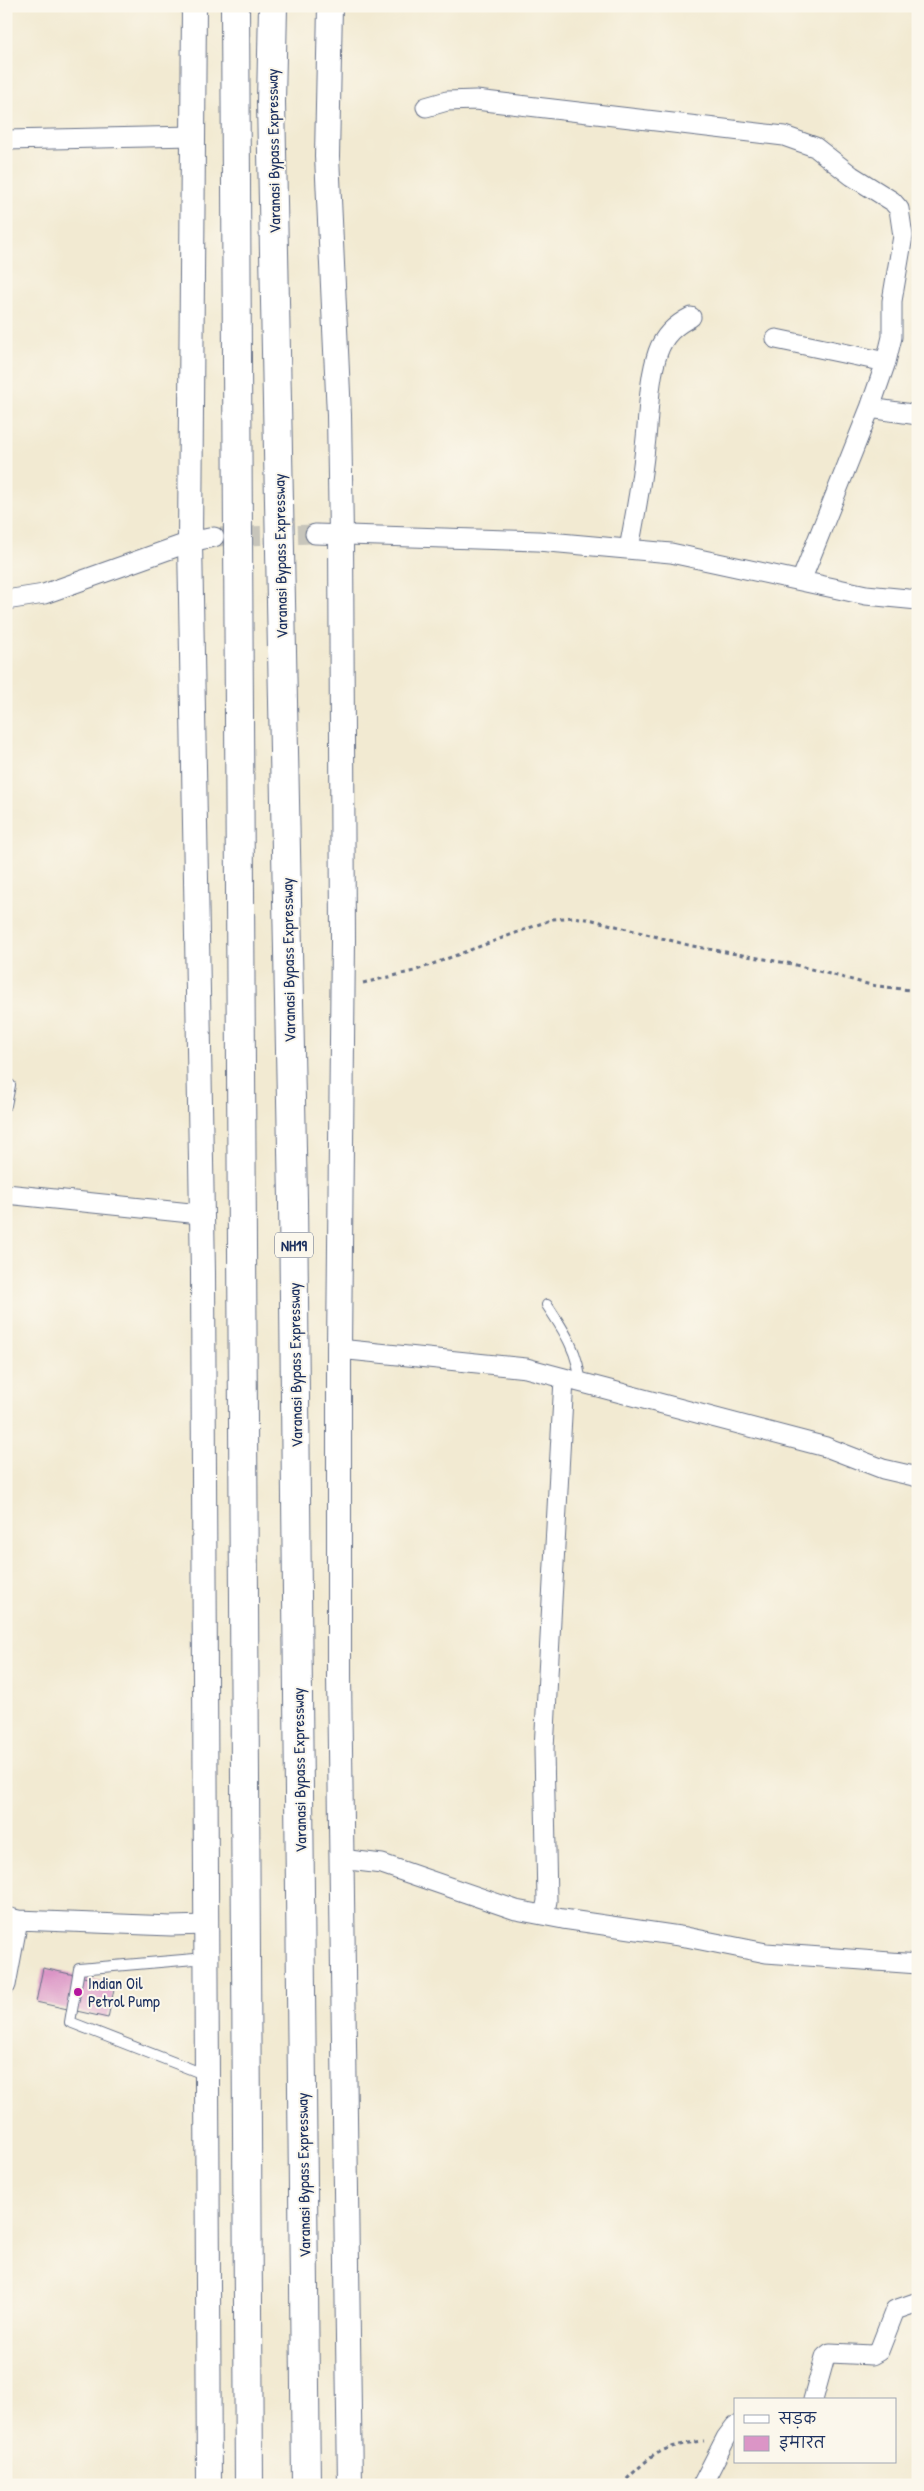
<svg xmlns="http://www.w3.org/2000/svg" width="924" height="2491" font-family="'Patrick Hand','Playpen Sans Deva',sans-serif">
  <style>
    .building { fill: #db95c6 }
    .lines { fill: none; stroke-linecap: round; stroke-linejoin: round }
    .minor-tunnel { stroke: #c7c5bb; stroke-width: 19; stroke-dasharray: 19 9; stroke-linecap: butt }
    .service-casing { stroke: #667087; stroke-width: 12 }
    .minor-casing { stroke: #667087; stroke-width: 21 }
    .tertiary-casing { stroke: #667087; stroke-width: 26 }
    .trunk-casing { stroke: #667087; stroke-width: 30 }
    .path { stroke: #667087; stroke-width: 3; stroke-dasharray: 4 4; stroke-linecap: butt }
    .service { stroke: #fff; stroke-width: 10 }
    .minor { stroke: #fff; stroke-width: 19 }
    .tertiary { stroke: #fff; stroke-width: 24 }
    .trunk { stroke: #fff; stroke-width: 28 }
    .poi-dot { fill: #b5179e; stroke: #fbf7ec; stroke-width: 2 }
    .labels { text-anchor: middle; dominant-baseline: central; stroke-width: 4; stroke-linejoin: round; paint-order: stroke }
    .shield { fill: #fbf7ec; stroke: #5e6b89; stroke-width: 1 }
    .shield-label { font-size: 15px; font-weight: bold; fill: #1b2f5e }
    .street-label { font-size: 16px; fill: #1b2f5e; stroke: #fbf7ec }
    .poi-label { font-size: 16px; fill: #1b2f5e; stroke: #fbf7ec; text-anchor: start }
  </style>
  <rect width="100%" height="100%" fill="#fbf7ec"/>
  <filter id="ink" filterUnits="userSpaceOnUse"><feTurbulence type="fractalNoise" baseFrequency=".02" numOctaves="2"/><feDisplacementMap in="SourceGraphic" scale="10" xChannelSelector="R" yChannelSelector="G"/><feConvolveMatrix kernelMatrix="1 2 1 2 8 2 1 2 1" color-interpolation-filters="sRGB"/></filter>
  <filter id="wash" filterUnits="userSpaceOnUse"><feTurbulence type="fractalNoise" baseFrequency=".0096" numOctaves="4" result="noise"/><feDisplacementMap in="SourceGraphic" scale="20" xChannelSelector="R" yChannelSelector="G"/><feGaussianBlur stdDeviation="1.12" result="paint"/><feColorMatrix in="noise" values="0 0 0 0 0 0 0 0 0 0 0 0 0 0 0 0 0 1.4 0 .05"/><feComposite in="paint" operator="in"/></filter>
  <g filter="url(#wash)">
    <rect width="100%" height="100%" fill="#f2ead2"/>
    <g id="blocks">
      <path class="building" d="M43,1968L115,1984L108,2018L36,2002Z"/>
    </g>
  </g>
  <g filter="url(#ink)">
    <use href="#blocks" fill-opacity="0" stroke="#667087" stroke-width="1"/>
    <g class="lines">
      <path class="minor-tunnel" d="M214,537L315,534"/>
      <defs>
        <path id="service" d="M6,1105L10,1085
          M547,1305C563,1329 580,1354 580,1384
          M206,2075L70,2022L79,1969L206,1958"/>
        <path id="minor" d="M426,107L447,101L476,100L784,136L815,147L852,176L892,201L899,209L903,236L892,301V337L886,362L870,408
          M6,140L193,136
          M776,339L886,362
          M315,534L538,541L671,553L866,595L918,600
          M629,549C635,515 642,481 645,447C649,416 648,381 658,352C664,335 675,325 691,317
          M801,581L870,408L918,415
          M6,600L44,594L190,542L214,537
          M6,1194L200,1214
          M339,1349L526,1368L826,1447L883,1469L918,1477
          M341,1859L382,1864L516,1910L563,1919L686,1937L766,1953L918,1964
          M544,1915L547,1901L544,1749L564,1379
          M6,1917L18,1920L171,1926L206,1925
          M6,1985L18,1920
          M813,2400L825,2357L830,2353L872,2355L879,2351L895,2310L918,2302
          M702,2485L726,2438L735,2426"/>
        <path id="tertiary" d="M194,6L190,542L203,1273L209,2485
          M330,6L327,156L339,415L341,535L343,939L339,1349V1676L350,2485"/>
        <path id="trunk" d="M235,6L249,2485
          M273,6L271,102L293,1200L306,2485"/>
      </defs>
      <use href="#service" class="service-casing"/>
      <use href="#minor" class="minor-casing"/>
      <use href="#tertiary" class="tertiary-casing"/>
      <use href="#trunk" class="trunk-casing"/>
      <path class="path" d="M363,983L414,971L553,919L573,917L593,920L692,946L792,964L871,985L918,991
        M621,2485C652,2454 660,2446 704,2441"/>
      <use href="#service" class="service"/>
      <use href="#minor" class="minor"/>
      <use href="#tertiary" class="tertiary"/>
      <use href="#trunk" class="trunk"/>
    </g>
  </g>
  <circle class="poi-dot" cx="78" cy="1992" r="5"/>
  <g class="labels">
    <rect class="shield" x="275" y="1232.5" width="38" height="25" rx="4"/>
    <g class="shield-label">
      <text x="294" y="1245">NH19</text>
    </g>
    <g class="street-label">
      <text transform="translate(273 151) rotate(-91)">Varanasi Bypass Expressway</text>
      <text transform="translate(280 556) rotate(-91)">Varanasi Bypass Expressway</text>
      <text transform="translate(288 960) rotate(-91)">Varanasi Bypass Expressway</text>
      <text transform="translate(295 1365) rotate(-91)">Varanasi Bypass Expressway</text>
      <text transform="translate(299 1770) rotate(-91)">Varanasi Bypass Expressway</text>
      <text transform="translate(303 2175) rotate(-91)">Varanasi Bypass Expressway</text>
    </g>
    <g class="poi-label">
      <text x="88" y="1983">Indian Oil<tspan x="88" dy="18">Petrol Pump</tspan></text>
    </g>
  </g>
  <rect width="924" height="2491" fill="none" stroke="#fbf7ec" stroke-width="25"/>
  <rect x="734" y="2398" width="162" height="65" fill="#fbf7ec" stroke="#a1a7b3"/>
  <rect x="744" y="2415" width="25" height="8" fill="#ffffff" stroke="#a1a7b3"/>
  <text x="779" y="2424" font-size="15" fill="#1b2f5e">सड़क</text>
  <rect x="744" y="2436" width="25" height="15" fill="#db95c6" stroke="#a1a7b3"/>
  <text x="779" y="2448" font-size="15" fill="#1b2f5e">इमारत</text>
</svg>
